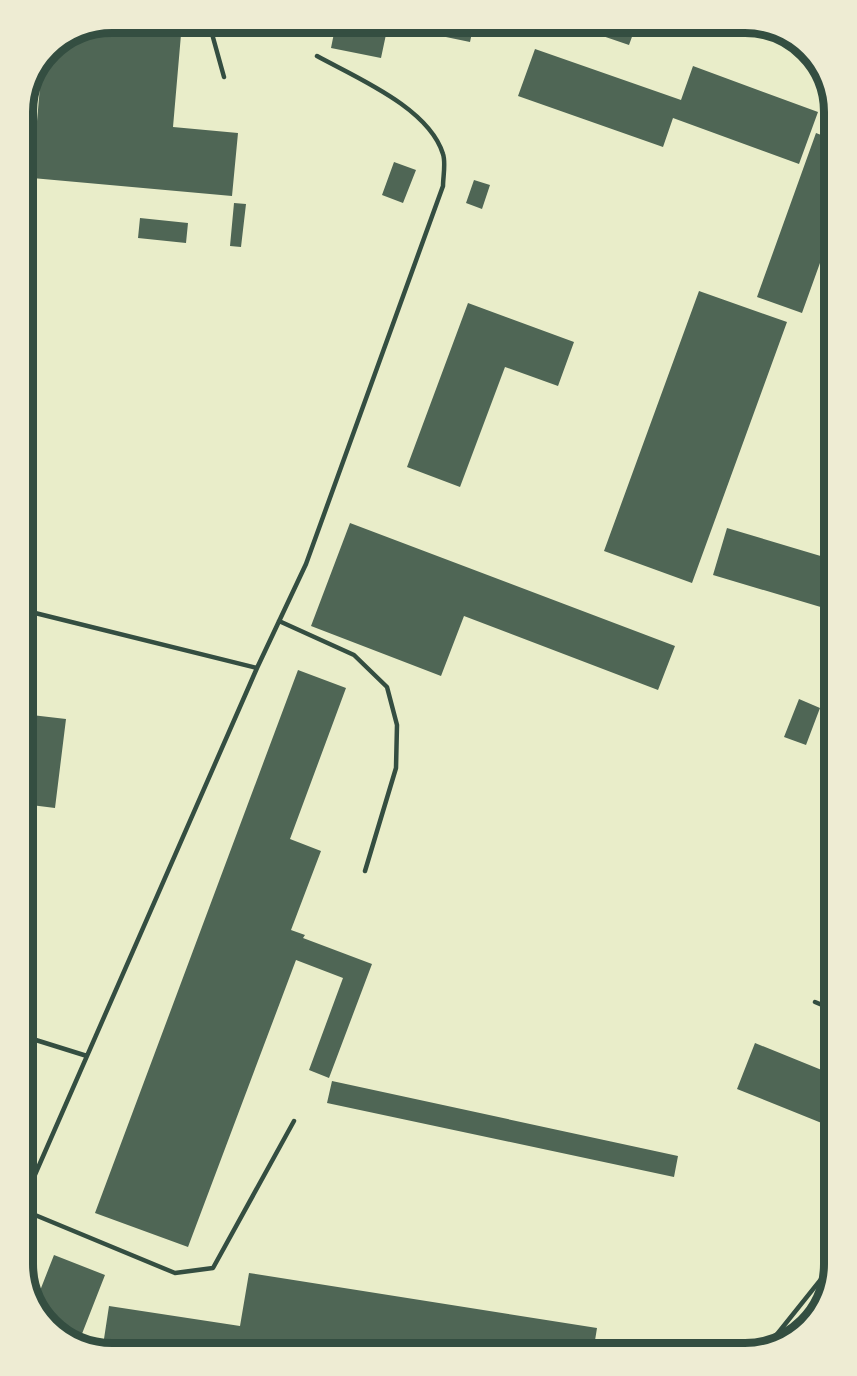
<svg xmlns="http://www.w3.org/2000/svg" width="857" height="1376" font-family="'Exo 2',sans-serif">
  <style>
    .building { fill: #4f6655 }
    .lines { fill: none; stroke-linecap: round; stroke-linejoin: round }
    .service { stroke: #344e41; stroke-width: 4.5 }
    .rim { fill: none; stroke: #344e41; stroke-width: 8 }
  </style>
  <rect width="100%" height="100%" fill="#e9edc9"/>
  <path class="building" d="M112,23H182L173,127L238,133L232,196L32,178L42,64L49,49Z
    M336,23H474L470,42L388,25L381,58L331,48Z
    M590,23H637L629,45L588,31Z
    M741,23H751L795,38L803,47Z
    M535,49L681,100L693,66L818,112L799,164L673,118L663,147L518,96Z
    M816,133L834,140V224L802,313L757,297Z
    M394,162L416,170L403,203L382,195Z
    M474,180L490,185L482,209L466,203Z
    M234,203L246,204L241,247L230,246Z
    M140,218L188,223L186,243L138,238Z
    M699,291L787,322L692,583L604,551Z
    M468,303L574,342L558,386L505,367L460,487L407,467Z
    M834,469V501L824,498Z
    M350,523L675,646L658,690L464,616L441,676L311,626Z
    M727,528L834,560V611L713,575Z
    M298,670L346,688L290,839L321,851L291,930L305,935L303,938L372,964L329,1078L309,1070L343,978L296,960L188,1247L95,1213Z
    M799,699L820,708L806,745L784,737Z
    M23,714L66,719L55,808L23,804Z
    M834,893V930L824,926Z
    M755,1043L834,1075V1128L737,1089Z
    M332,1081L678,1156L674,1177L327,1103Z
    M54,1255L105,1275L78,1344L63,1339L34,1306Z
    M249,1273L597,1328L593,1353L102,1352L109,1306L240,1326Z"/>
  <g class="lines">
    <path class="service" d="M209,23L224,77
      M23,610L257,668L306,564L443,186C443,177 446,163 443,154C429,108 357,78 317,56
      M279,621L354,655L387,687L397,725L396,768L365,871
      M815,1002L834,1010
      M23,1036L87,1056
      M23,1202L257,668
      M23,1210L175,1273L213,1268L294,1121
      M766,1348L834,1263"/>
  </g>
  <path d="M0 0H857V1376H0ZM112 33H745A79 79 0 0 1 824 112V1264A79 79 0 0 1 745 1343H112A79 79 0 0 1 33 1264V112A79 79 0 0 1 112 33Z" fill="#eeecd3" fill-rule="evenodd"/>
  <path class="rim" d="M112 33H745A79 79 0 0 1 824 112V1264A79 79 0 0 1 745 1343H112A79 79 0 0 1 33 1264V112A79 79 0 0 1 112 33Z"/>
</svg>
